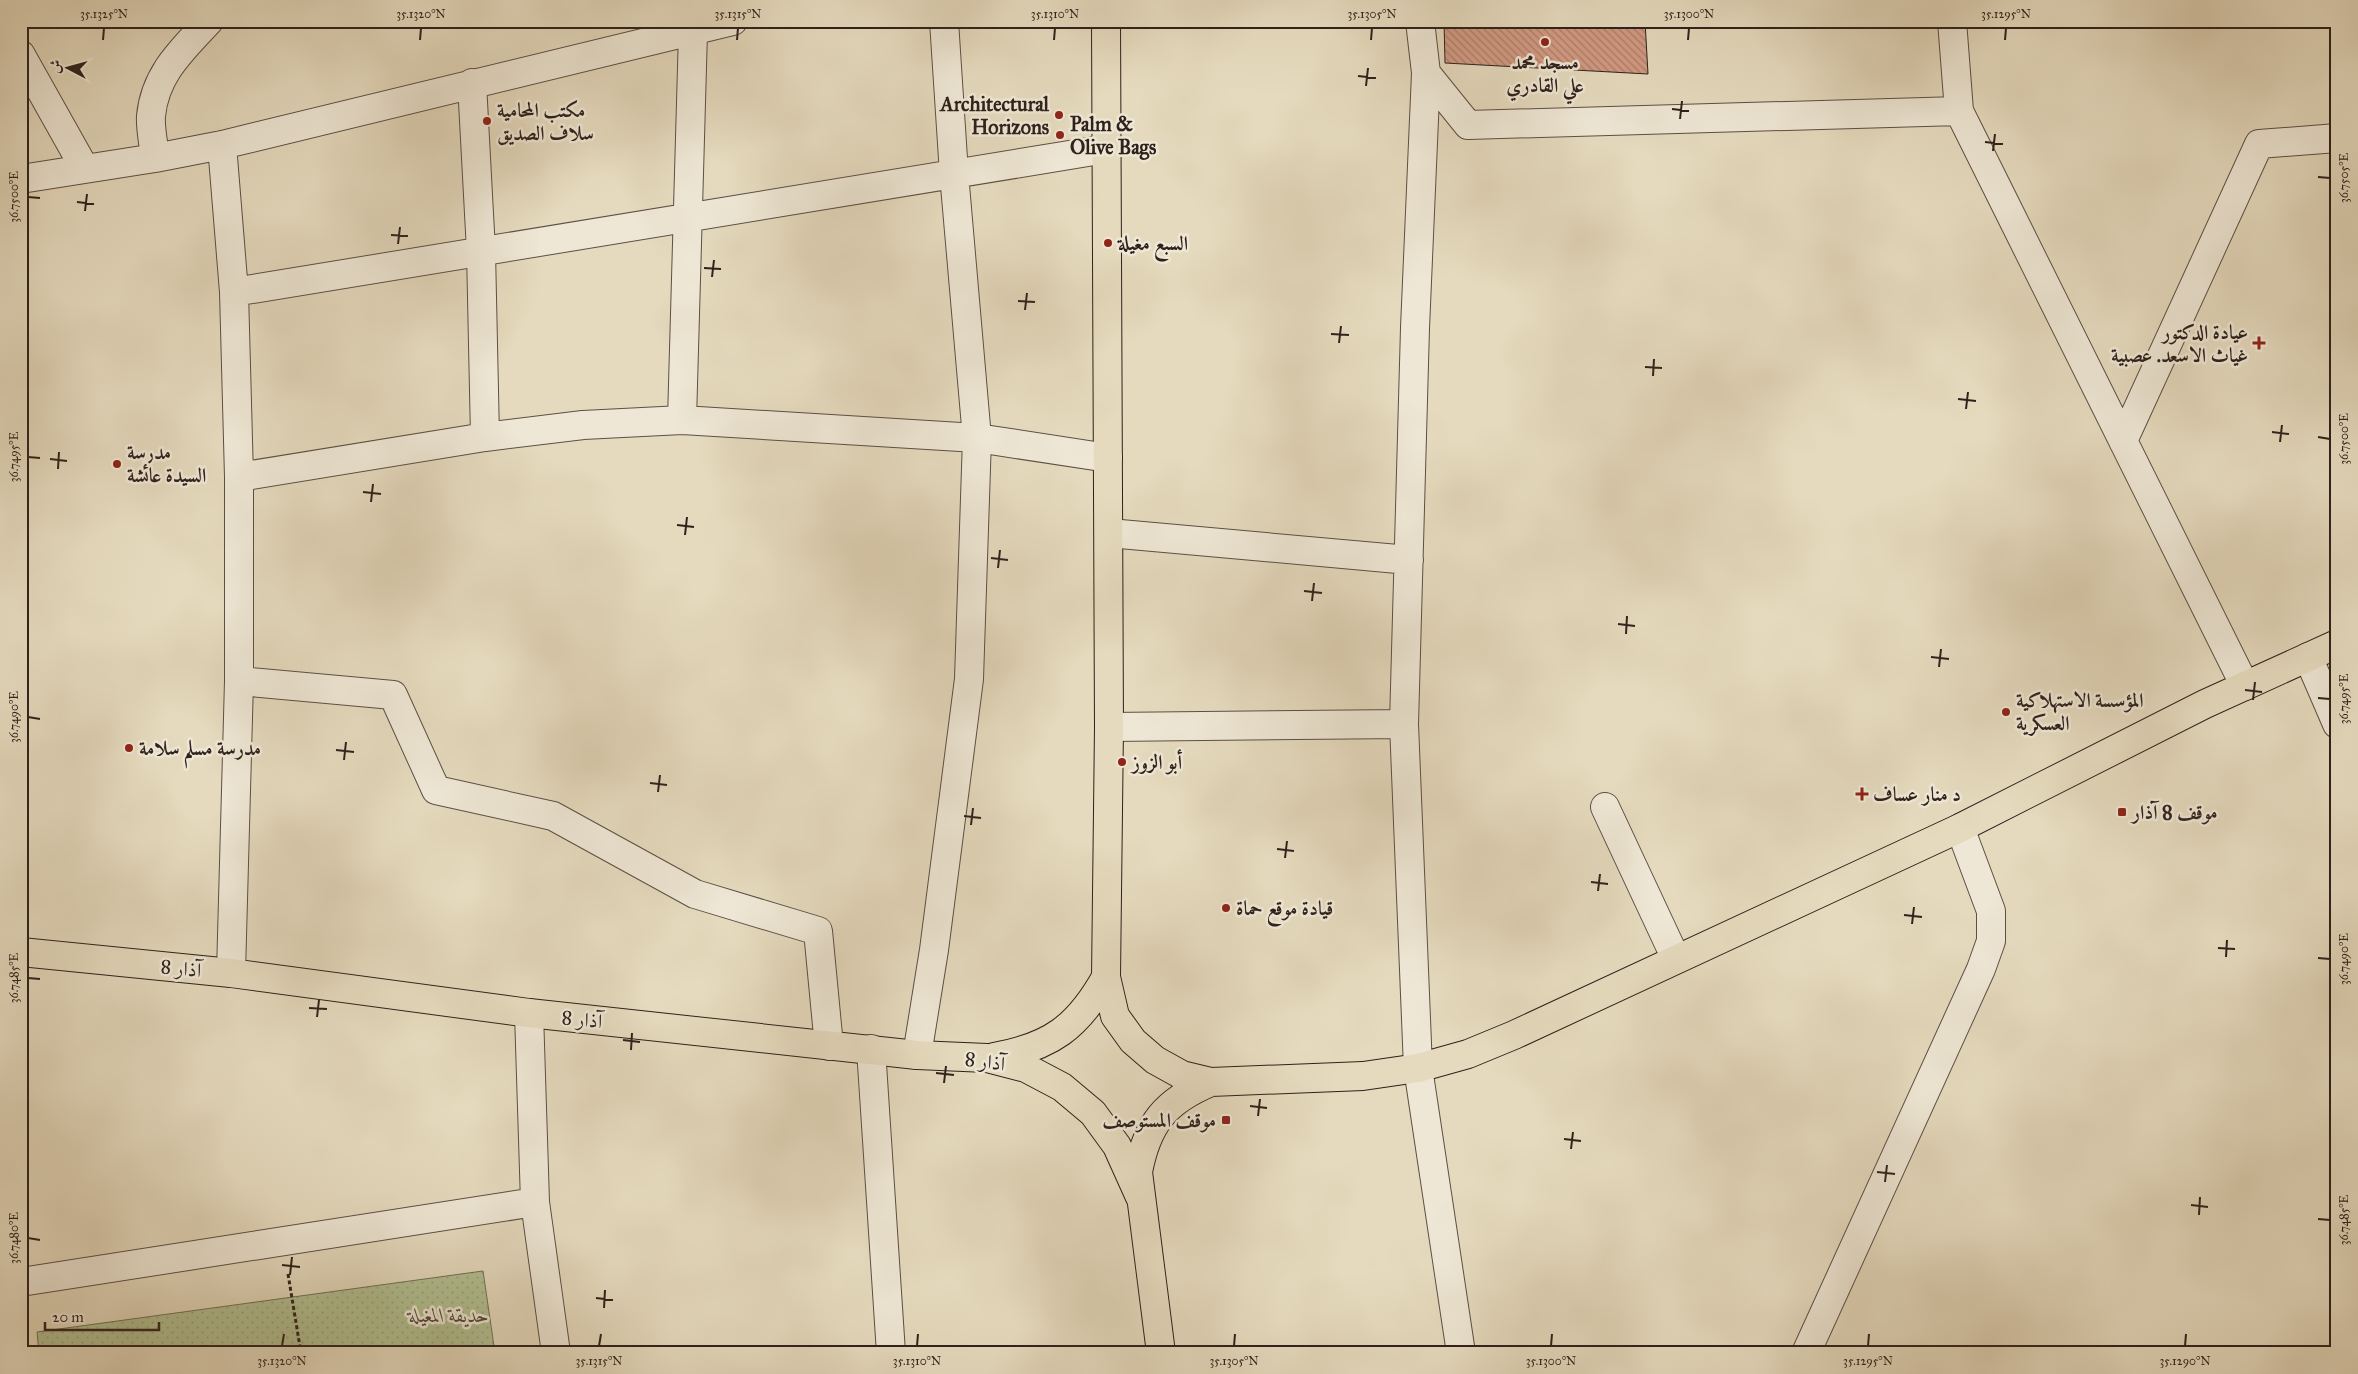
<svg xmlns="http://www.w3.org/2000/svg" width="2358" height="1374" font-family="'IM FELL Great Primer',Amiri,serif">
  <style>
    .green { fill: url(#green-dots); stroke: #707058 }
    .building { fill: url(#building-back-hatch); stroke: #2e211c }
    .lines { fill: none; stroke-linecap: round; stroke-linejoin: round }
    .minor-casing { stroke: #5c4f44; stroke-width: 30 }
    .major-casing { stroke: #2e211c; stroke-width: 30 }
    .path { stroke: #2e211c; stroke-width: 3; stroke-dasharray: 4 2.5; stroke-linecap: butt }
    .minor { stroke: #eee7d5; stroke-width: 28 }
    .major { stroke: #e5dabe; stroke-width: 28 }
    .ticks { fill: none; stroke: #2e211c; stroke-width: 2 }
    .poi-dot { fill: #8f2418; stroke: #eee7d5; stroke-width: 2 }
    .labels { text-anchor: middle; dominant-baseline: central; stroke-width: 5; stroke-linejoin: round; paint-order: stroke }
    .poi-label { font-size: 20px; font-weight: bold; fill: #2e211c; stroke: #eee7d5; text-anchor: start }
    .street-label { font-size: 20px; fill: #2e211c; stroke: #eee7d5 }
    .park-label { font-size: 20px; font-style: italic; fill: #4f493a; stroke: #eee7d5 }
    .neatline { fill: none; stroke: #2e211c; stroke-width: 2 }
    .ticks-label { font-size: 12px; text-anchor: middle; fill: #2e211c }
  </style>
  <defs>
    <pattern id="green-dots" width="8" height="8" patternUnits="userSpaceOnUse" patternTransform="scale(1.25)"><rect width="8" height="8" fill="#b2c093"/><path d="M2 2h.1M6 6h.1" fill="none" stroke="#99a57e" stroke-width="1.8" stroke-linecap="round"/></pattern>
    <pattern id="building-back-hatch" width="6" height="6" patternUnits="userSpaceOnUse" patternTransform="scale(1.25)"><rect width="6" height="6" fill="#d29a83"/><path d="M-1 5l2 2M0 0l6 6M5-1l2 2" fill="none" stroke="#ab7d6a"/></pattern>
  </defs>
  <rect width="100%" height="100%" fill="#e5dabe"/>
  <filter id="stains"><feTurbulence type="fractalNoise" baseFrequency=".004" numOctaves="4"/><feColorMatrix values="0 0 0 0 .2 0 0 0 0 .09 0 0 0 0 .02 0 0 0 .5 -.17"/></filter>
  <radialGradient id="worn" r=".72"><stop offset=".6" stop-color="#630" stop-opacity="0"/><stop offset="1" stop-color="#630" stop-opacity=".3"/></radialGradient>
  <path class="green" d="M483,1271L495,1353H39L37,1332Z"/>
  <path class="building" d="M1444,21H1645L1648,74L1445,63Z"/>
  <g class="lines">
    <defs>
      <path id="minor" d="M1420,21L1426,73L1415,328L1404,724L1418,1068L1461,1353
        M1952,21L1959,111L2245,686
        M21,55L85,169
        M1426,73L1468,125L1959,111
        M472,83L481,251L485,437
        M222,145L234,292L239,477V681L231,973
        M155,158C154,145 150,129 151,116C155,74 182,50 209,21
        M21,179L155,158L222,145L733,21
        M234,292L1106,149
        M682,420L693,32
        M2123,441L2259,144L2337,138
        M239,477L485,437L583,425L682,420L977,438L1108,458
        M1109,533L1409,560
        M2308,657L2337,724
        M239,681L393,695L436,790L553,816L695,894L818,931L829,1046
        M1109,727L1404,724
        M1605,807L1676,959
        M529,1013L535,1202L556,1353
        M871,1049L891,1353
        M917,1055L934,950L969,679L977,438L954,174L944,21
        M21,1282L535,1202
        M1806,1353L1981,969L1991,941V911L1960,828"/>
      <path id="major" d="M1106,21L1109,727L1106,977L1115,1016L1133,1041L1155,1060L1182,1075L1211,1082L1363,1076L1418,1068L1468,1054L1514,1035L1960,828L2205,704L2337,644
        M21,952L231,973L529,1013L917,1055L987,1058L1026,1068L1062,1087L1093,1113L1117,1146L1140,1197
        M994,1057C1051,1047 1078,1027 1106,977
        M1161,1353L1138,1172C1147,1124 1165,1101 1211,1082"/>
    </defs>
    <use href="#minor" class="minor-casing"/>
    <use href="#major" class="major-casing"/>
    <path class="path" d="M288,1274L301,1353"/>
    <use href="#minor" class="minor"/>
    <use href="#major" class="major"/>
  </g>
  <path class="ticks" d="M103,40L104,28M420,40L421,28M737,40L738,28M1054,40L1055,28M1371,40L1372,28M1688,40L1689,28M2005,40L2006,28M1358,76L1376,78M1366,86L1368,68M1672,109L1689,111M1680,119L1682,101M1985,142L2003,144M1993,151L1995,134M2318,177L2330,178M28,197L40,198M77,202L94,204M85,211L87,194M391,235L408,236M398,244L400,227M704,268L721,269M712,277L714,260M1018,301L1035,302M1025,310L1027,293M1331,334L1349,335M1339,343L1341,326M1645,367L1662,368M1653,376L1654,359M1958,399L1976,401M1966,409L1968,392M2272,432L2289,434M2318,437L2330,439M2280,442L2282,425M28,457L40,458M50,459L67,461M58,469L59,452M363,492L381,494M371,502L373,484M677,525L694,527M685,535L687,517M991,558L1008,560M998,568L1000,550M1304,591L1322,593M1312,601L1314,583M1618,624L1635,626M1626,634L1627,616M1931,657L1949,659M1939,667L1941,649M2245,690L2262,692M2318,698L2330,699M2253,700L2255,682M28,717L40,719M336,750L354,752M344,760L346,742M650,783L667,785M658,792L660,775M964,816L981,818M971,825L973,808M1277,849L1294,851M1285,858L1287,841M1591,882L1608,884M1598,891L1600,874M1904,915L1922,917M1912,924L1914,907M2218,948L2235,949M2226,957L2227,940M2318,958L2330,959M28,978L40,979M309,1008L327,1009M317,1017L319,1000M623,1040L640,1042M631,1050L632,1033M936,1073L954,1075M944,1083L946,1066M1250,1106L1267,1108M1258,1116L1260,1099M1564,1139L1581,1141M1571,1149L1573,1132M1877,1172L1895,1174M1885,1182L1887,1165M2191,1205L2208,1207M2199,1215L2200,1197M2318,1219L2330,1220M28,1238L40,1240M282,1265L300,1267M290,1275L292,1257M596,1298L613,1300M604,1308L605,1290M282,1346L284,1334M599,1346L601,1334M917,1346L918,1334M1234,1346L1235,1334M1551,1346L1552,1334M1868,1346L1869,1334M2185,1346L2186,1334"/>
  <g class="poi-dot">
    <circle cx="1545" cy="42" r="5"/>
    <circle cx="1059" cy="115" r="5"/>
    <circle cx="487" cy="121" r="5"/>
    <circle cx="1060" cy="135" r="5"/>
    <circle cx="1108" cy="243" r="5"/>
    <path d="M2256.5 335.5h5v5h5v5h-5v5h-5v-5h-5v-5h5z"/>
    <circle cx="117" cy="464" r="5"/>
    <circle cx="2006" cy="712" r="5"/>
    <circle cx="129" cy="748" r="5"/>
    <circle cx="1122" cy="762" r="5"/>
    <path d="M1859.5 786.5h5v5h5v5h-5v5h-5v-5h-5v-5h5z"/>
    <rect x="2117" y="807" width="10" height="10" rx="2.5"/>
    <circle cx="1226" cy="908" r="5"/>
    <rect x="1221" y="1115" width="10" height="10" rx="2.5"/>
  </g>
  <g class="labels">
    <g class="poi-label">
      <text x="1545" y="62" text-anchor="middle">مسجد محمد<tspan x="1545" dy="23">علي القادري</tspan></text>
      <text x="1049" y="104" text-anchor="end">Architectural<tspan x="1049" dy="23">Horizons</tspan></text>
      <text x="497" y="110">مكتب المحامية<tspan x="497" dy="23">سلاف الصديق</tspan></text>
      <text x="1070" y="124">Palm &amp;<tspan x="1070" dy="23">Olive Bags</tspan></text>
      <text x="1118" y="243">السبع مغيلة</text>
      <text x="2248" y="332" text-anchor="end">عيادة الدكتور<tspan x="2248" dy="23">غياث الاسعد. عصبية</tspan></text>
      <text x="127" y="452">مدرسة<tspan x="127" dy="23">السيدة عائشة</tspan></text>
      <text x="2016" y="700">المؤسسة الاستهلاكية<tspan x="2016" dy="23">العسكرية</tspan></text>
      <text x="139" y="748">مدرسة مسلم سلامة</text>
      <text x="1132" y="762">أبو الزوز</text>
      <text x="1873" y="794">د منار عساف</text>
      <text x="2132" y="812">موقف 8 آذار</text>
      <text x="1236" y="908">قيادة موقع حماة</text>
      <text x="1216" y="1120" text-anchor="end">موقف المستوصف</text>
    </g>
    <g class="street-label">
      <text transform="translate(181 968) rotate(6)">8 آذار</text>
      <text transform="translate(582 1019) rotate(6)">8 آذار</text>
      <text transform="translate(985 1061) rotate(8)">8 آذار</text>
    </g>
    <g class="park-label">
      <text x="449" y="1315">حديقة المغيلة</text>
    </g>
  </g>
  <rect width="2358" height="1374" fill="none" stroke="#e5dabe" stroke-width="55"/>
  <g transform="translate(68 68) rotate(276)" stroke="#eee7d5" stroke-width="4" paint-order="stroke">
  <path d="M0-4L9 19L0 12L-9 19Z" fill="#2e211c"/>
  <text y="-8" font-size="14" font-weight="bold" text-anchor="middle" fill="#2e211c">ش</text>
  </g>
  <path d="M45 1322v8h114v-8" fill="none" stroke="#2e211c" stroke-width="2.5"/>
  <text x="52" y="1322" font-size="15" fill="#2e211c" stroke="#eee7d5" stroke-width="4" paint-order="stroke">20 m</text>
  <rect x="28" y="28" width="2302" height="1318" class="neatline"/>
  <g class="ticks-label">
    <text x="104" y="18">35.1325°N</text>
    <text x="421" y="18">35.1320°N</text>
    <text x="738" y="18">35.1315°N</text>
    <text x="1055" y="18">35.1310°N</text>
    <text x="1372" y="18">35.1305°N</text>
    <text x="1689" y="18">35.1300°N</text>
    <text x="2006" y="18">35.1295°N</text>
    <text transform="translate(2344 178) rotate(-90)" y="4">36.7505°E</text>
    <text transform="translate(14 197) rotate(-90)" y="4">36.7500°E</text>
    <text transform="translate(2344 439) rotate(-90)" y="4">36.7500°E</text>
    <text transform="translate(14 457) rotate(-90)" y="4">36.7495°E</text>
    <text transform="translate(2344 699) rotate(-90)" y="4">36.7495°E</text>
    <text transform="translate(14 717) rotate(-90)" y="4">36.7490°E</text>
    <text transform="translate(2344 959) rotate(-90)" y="4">36.7490°E</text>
    <text transform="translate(14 978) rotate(-90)" y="4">36.7485°E</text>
    <text transform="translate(2344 1220) rotate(-90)" y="4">36.7485°E</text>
    <text transform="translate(14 1238) rotate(-90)" y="4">36.7480°E</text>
    <text x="282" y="1365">35.1320°N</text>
    <text x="599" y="1365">35.1315°N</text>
    <text x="917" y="1365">35.1310°N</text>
    <text x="1234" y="1365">35.1305°N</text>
    <text x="1551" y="1365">35.1300°N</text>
    <text x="1868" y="1365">35.1295°N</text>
    <text x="2185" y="1365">35.1290°N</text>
  </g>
  <rect width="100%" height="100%" filter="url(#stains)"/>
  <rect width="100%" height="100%" fill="url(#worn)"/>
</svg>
